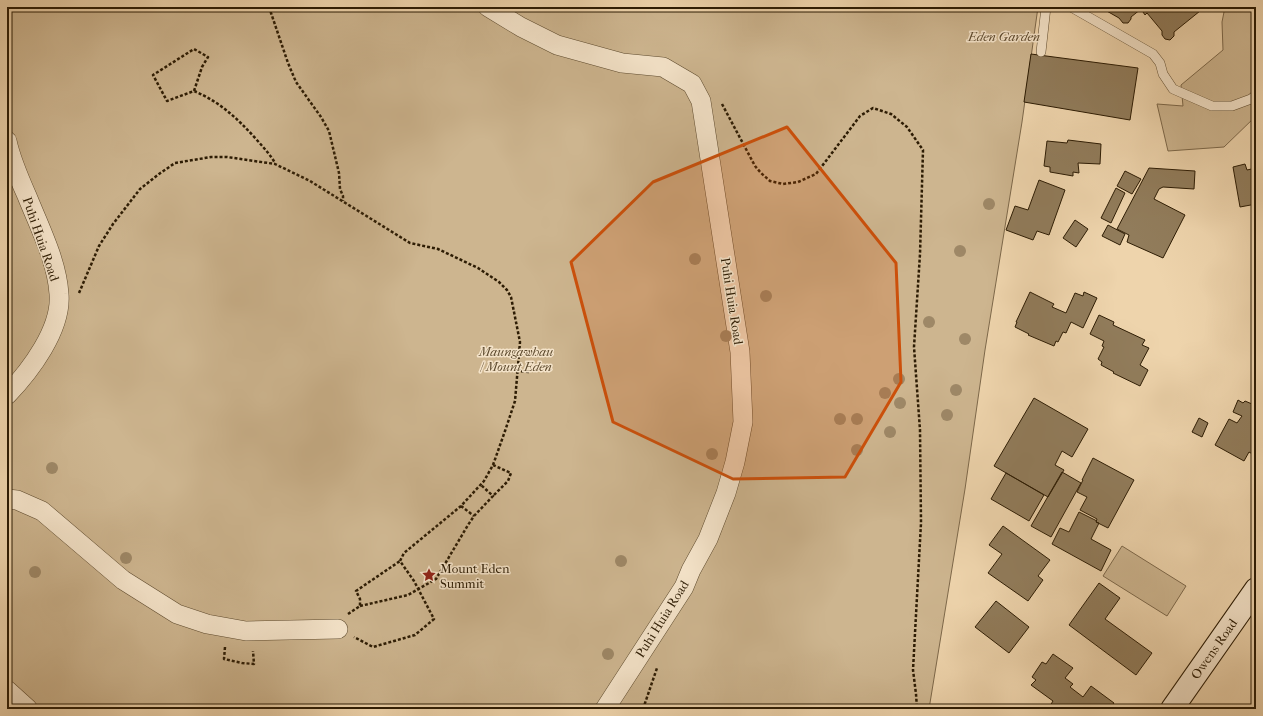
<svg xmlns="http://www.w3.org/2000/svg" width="1263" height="716" font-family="'IM FELL French Canon',serif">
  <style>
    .green { fill: #cdb58f; stroke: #7d684a }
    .building { fill: #917c5b; stroke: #2d1c04 }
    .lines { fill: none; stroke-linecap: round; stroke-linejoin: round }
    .lane-casing { stroke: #5d4a2e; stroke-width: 10 }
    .street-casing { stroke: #5d4a2e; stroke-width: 20 }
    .secondary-casing { stroke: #2d1c04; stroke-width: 24 }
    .path { stroke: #2d1c04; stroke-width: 2.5; stroke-dasharray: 3 2; stroke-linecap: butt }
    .lane { stroke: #f4e3c9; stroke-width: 9 }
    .street { stroke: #f4e3c9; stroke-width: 19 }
    .secondary { stroke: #f4e3c9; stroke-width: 22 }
    .tree { fill: #9e8867 }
    .marked { fill: #cc500b; fill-opacity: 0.2; stroke: #cc500b; stroke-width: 3; stroke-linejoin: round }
    .labels { text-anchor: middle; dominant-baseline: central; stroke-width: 3; stroke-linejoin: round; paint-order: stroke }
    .park-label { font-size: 13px; font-style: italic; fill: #5d4a2e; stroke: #f4e3c9 }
    .street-label { font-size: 13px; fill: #2d1c04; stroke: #f4e3c9 }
    .poi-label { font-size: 13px; fill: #2d1c04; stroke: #f4e3c9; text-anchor: start }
  </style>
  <rect width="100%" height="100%" fill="#eed4ac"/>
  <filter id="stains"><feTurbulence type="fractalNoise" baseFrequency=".005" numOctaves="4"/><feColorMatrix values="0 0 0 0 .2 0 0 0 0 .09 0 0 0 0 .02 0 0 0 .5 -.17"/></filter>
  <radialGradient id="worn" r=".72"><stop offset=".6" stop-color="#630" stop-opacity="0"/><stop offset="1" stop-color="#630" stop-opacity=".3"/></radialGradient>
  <path class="green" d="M7,7H1038L1022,122L985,350L965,489L929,709H7Z
    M1225,7H1256V116L1224,147L1168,151L1157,104L1183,106L1181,85L1223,50L1222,22Z
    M1122,546L1186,586L1167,616L1103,576Z"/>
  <path class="building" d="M1097,7H1208L1204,11H1200L1174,32V36L1170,40L1165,39L1162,35V31L1147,13L1145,15L1141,9L1131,17V19L1128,23H1123L1119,18L1105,10H1099Z
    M1031,54L1138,68L1130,120L1024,102Z
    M1068,140L1101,144L1100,164L1078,163L1079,173L1073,172V176L1050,172V167L1044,166L1047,141L1067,143Z
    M1245,164L1247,170L1256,168V204L1240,207L1233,167Z
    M1149,168L1195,171L1194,189L1163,187L1159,189L1154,199L1185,215L1163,258L1127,242L1129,235L1117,229Z
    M1125,171L1141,179L1132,194L1117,186Z
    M1039,180L1065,190L1049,235L1037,231L1033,240L1006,230L1015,206L1028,210Z
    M1116,188L1125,193L1111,223L1101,218Z
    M1075,220L1088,229L1076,247L1063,238Z
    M1108,225L1125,234L1120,245L1102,236Z
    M1030,292L1054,304L1052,307L1066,313L1075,293L1083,296L1084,292L1097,298L1083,328L1071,322L1066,333L1063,332L1058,342L1056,341L1054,346L1028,335L1029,334L1015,327L1017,322H1016Z
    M1099,315L1114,322L1113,325L1145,340L1142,345L1149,348L1140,365L1148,370L1140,386L1113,373L1114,372L1101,365L1102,362L1098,359L1104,347L1102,346L1104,341L1090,334Z
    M1034,398L1088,429L1072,457L1062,451L1055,465L1064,470L1048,497L994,466Z
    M1255,399L1256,400V456L1249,452L1244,461L1215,445L1229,419L1237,423L1242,416L1233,412L1238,400L1243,403L1245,401L1252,404Z
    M1199,418L1208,423L1202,437L1192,432Z
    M1093,458L1134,480L1108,528L1096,522L1097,519L1080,510L1087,497L1077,492L1083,480H1082Z
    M1062,472L1081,483L1051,537L1031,526Z
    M1006,473L1044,495L1029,521L991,499Z
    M1079,512L1097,521L1096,522L1099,523L1091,539L1111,550L1101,571L1052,544L1060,528L1069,532Z
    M1003,526L1050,560L1038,576L1043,580L1028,601L988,573L1002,554L989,545Z
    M1099,583L1120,598L1105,619L1152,653L1136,675L1069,625Z
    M996,601L1029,627L1009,653L975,627Z
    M1053,654L1073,668L1065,678L1073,684L1070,687L1083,697L1091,686L1114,703L1110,709H1048L1053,701L1031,685L1036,680L1032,677L1042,662L1046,664Z"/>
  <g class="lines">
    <defs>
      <path id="lane" d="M1071,7L1153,54L1160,63L1163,74L1173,89L1212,106H1232L1251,99L1256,95
        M1041,52L1046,7"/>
      <path id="street" d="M488,7L521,27L557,45L622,63L663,67L692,84L701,101L740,352L743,422L735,462L726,493L708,539L691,570L684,587L605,709
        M7,141C11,160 19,178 27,196C39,226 57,261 59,294C62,329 30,371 7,395
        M7,499L17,500L42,511L123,580L177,614L207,624L246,631L338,629
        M7,690L28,709"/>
      <path id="secondary" d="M1172,709L1256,589"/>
    </defs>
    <use href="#lane" class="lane-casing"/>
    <use href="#street" class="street-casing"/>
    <use href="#secondary" class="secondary-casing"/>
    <path class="path" d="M269,7L288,63L296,82L321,117L329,131L339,173L340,189L343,196V201
      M194,91L202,67L208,57L194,49L153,75L167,101L194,91C220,102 237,118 256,139C263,147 270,154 275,163
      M722,104L755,166L761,173L770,181L783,184L798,182L816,174L860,116L873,108L891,114L907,127L923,150L920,254L914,347L920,430L921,523L913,670L916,694L917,709
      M79,293L99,246L113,224L140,189L159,174L175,163L211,157H227L275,164L310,181L410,243L438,249L478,268L499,282L507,290L511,297L520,342L515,401L505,431L493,465L484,481L461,506L404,553L400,561L414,581L434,619L415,635L373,647L354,637
      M516,371L530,372
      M493,465L511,473L508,481L493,496
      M461,506L474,516
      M360,606L408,595L436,579L468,525L474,516L493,496L481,485
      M348,614L360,606V599L356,591L400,561
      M225,647L224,659L242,663L254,664L253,651
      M643,709L657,668"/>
    <use href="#lane" class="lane"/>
    <use href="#street" class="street"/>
    <use href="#secondary" class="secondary"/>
  </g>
  <g class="tree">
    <circle cx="989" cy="204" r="6"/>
    <circle cx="960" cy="251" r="6"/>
    <circle cx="695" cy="259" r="6"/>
    <circle cx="766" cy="296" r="6"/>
    <circle cx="929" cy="322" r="6"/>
    <circle cx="726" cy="336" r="6"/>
    <circle cx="965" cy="339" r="6"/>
    <circle cx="899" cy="379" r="6"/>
    <circle cx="956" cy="390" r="6"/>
    <circle cx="885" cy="393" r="6"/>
    <circle cx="900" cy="403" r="6"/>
    <circle cx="947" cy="415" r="6"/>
    <circle cx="840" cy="419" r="6"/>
    <circle cx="857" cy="419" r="6"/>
    <circle cx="890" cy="432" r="6"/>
    <circle cx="857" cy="450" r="6"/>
    <circle cx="712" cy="454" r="6"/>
    <circle cx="52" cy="468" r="6"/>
    <circle cx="126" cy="558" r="6"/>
    <circle cx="621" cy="561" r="6"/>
    <circle cx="35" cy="572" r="6"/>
    <circle cx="608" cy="654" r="6"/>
  </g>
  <path class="marked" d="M787,127L896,263L901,382L845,477L733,479L613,422L571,262L653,182Z"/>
  <defs>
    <symbol id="sight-bare" viewBox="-9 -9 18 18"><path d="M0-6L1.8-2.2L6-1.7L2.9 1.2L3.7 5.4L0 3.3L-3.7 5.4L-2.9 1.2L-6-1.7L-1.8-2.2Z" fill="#8f2418" stroke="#f4e3c9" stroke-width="2.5" paint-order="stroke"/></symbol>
  </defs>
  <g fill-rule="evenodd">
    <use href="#sight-bare" x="419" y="565" width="20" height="20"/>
  </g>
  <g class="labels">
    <g class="park-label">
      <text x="1004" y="36">Eden Garden</text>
      <text x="516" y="351">Maungawhau<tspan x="516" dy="15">/ Mount Eden</tspan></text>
    </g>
    <g class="street-label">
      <text transform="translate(41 239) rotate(71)">Puhi Huia Road</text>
      <text transform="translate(732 301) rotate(81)">Puhi Huia Road</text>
      <text transform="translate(662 619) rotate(-58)">Puhi Huia Road</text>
      <text transform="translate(1214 649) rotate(-55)">Owens Road</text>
    </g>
    <g class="poi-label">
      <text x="440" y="568">Mount Eden<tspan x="440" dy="15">Summit</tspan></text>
    </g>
  </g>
  <rect width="1263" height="716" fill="none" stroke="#eed4ac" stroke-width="24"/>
  <rect x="8" y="8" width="1247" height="700" fill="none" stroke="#2d1c04" stroke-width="2"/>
  <rect x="12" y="12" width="1239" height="692" fill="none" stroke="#2d1c04"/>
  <rect width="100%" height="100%" filter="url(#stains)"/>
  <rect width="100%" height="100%" fill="url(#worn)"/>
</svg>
